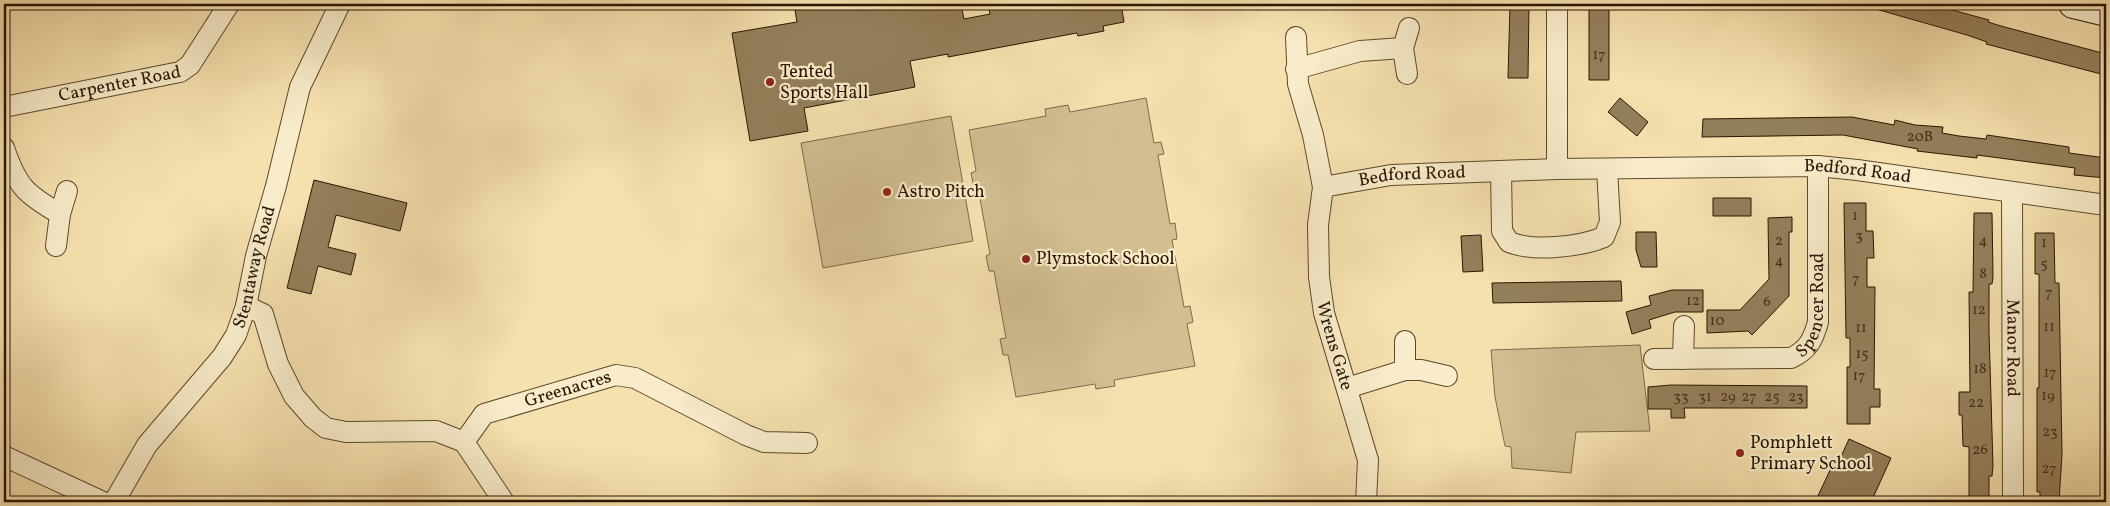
<svg xmlns="http://www.w3.org/2000/svg" width="2110" height="506" font-family="Vollkorn,serif">
  <style>
    .green { fill: #d2be91; stroke: #7e6a4a }
    .building { fill: #947f5b; stroke: #2a1502 }
    .lines { fill: none; stroke-linecap: round; stroke-linejoin: round }
    .street-casing { stroke: #5d482d; stroke-width: 22 }
    .secondary-casing { stroke: #2a1502; stroke-width: 30 }
    .street { stroke: #f8ecca; stroke-width: 20 }
    .secondary { stroke: #f8ecca; stroke-width: 28 }
    .poi-dot { fill: #8f2418; stroke: #f8ecca; stroke-width: 2 }
    .labels { text-anchor: middle; dominant-baseline: central; stroke-width: 4.5; stroke-linejoin: round; paint-order: stroke }
    .number-label { font-size: 15px; fill: #443018 }
    .poi-label { font-size: 18px; fill: #2a1502; stroke: #f8ecca; text-anchor: start }
    .street-label { font-size: 18px; fill: #2a1502; stroke: #f8ecca }
  </style>
  <rect width="100%" height="100%" fill="#f5e1ae"/>
  <filter id="stains"><feTurbulence type="fractalNoise" baseFrequency=".004" numOctaves="4"/><feColorMatrix values="0 0 0 0 .2 0 0 0 0 .09 0 0 0 0 .02 0 0 0 .5 -.17"/></filter>
  <radialGradient id="worn" r=".72"><stop offset=".6" stop-color="#630" stop-opacity="0"/><stop offset="1" stop-color="#630" stop-opacity=".3"/></radialGradient>
  <path class="green" d="M1146,98L1154,143L1161,142L1164,154L1158,155L1170,224L1175,223L1177,239L1172,240L1184,307L1190,306L1193,322L1187,324L1195,366L1114,380L1115,386L1096,389L1095,384L1016,397L1008,355H1003L1000,339L1006,338L994,271H989L986,256L990,254L978,188H974L971,173L976,171L969,130L1046,116L1045,109L1068,105L1070,112Z
    M951,116L973,241L823,268L801,143Z
    M1640,345L1650,431L1576,432L1571,473L1512,468L1511,447L1505,446L1495,397L1491,350Z"/>
  <path class="building" d="M794,4H961L964,19L990,14L988,4H1121L1124,22L1103,26L1104,31L1078,36L1077,33L948,57V54L910,61L915,87L804,108L808,131L750,141L732,33L797,22Z
    M1510,4H1529L1528,78H1508Z
    M1589,4H1609V80H1589Z
    M1865,4H1930L1989,20L1988,22L2001,26L2106,54L2101,74L1986,44L1987,42L1967,35L1865,6Z
    M1620,98L1648,122L1637,136L1608,112Z
    M1852,117L1894,125L1895,120L1915,125L1943,127L1942,133L1959,136L1986,139L1987,135L2069,147V153L2106,158V178L2074,175L2075,168L1977,155V158L1917,151L1918,149L1843,135L1702,137L1703,119Z
    M314,180L407,203L400,231L336,215L328,247L356,254L351,275L318,266L311,294L287,288Z
    M1713,198H1751V216H1713Z
    M1844,203H1866V231H1873L1874,258H1867V287H1875L1874,389H1880V407H1870V424H1847V367H1850V338H1846Z
    M1974,213H1992L1993,277L1992,284H1989V331L1993,466L1992,476H1989V502H1969V447L1963,446L1962,415H1959V392H1970L1969,292H1973Z
    M1792,217V232H1789V296L1752,335L1748,331L1707,333V310H1740L1769,279L1768,218Z
    M1636,232H1656L1657,267H1641L1636,250Z
    M2035,233H2054L2055,283H2059L2062,455L2059,502H2040V492H2037V388H2039V274H2035Z
    M1481,235L1483,271L1463,272L1461,236Z
    M1621,281L1622,301L1493,303L1492,283Z
    M1672,290H1703V312H1675L1649,320L1651,328L1632,334L1626,312L1651,305L1649,296Z
    M1671,385L1807,386V408H1684L1685,418H1671V409H1648V387Z
    M1849,439L1891,458L1872,500L1864,496L1861,502H1815L1832,466L1836,468Z"/>
  <g class="lines">
    <defs>
      <g id="street">
        <path id="s1" d="M1296,37L1298,84L1313,135L1323,187L1318,225L1319,277L1324,313L1368,460L1366,502"/>
        <path d="M1296,69L1360,51L1403,48"/>
        <path d="M1407,74L1403,48L1409,28"/>
        <path id="s2" d="M4,107L180,72L190,65L229,4"/>
        <path d="M4,148C17,186 25,194 60,214L56,246"/>
        <path d="M1557,169V4"/>
        <path d="M1501,172L1502,231L1509,242C1533,252 1580,247 1604,237L1610,222L1607,169"/>
        <path id="s3" d="M1323,187L1391,175L1557,169L1818,166L1857,170L2106,205"/>
        <path id="s4" d="M2012,193L2013,502"/>
        <path d="M60,214L67,191"/>
        <path d="M246,306L263,314L278,364L294,396L313,418L326,428L346,432L436,431L464,442"/>
        <path id="s5" d="M1654,359L1791,358C1808,350 1813,340 1818,322V166"/>
        <path d="M1683,359L1684,326"/>
        <path d="M1405,370V341"/>
        <path d="M1347,388L1405,370H1421L1447,376"/>
        <path id="s6" d="M464,442L484,414L616,375L635,378L746,435L764,442L807,443"/>
        <path d="M464,442L504,502"/>
        <path d="M4,456L103,502"/>
        <path id="s7" d="M114,502L147,445L222,357L236,335L246,306L256,256L276,186L300,87L340,4"/>
      </g>
      <path id="secondary" d="M2073,4L2106,12"/>
    </defs>
    <use href="#street" class="street-casing"/>
    <use href="#secondary" class="secondary-casing"/>
    <use href="#street" class="street"/>
    <use href="#secondary" class="secondary"/>
  </g>
  <g class="poi-dot">
    <circle cx="770" cy="82" r="5"/>
    <circle cx="887" cy="192" r="5"/>
    <circle cx="1026" cy="259" r="5"/>
    <circle cx="1740" cy="453" r="5"/>
  </g>
  <g class="labels">
    <g class="number-label">
      <text x="1599" y="55">17</text>
      <text x="1920" y="137">20B</text>
      <text x="1855" y="216">1</text>
      <text x="1859" y="236">3</text>
      <text x="1779" y="241">2</text>
      <text x="1983" y="241">4</text>
      <text x="2044" y="243">1</text>
      <text x="1779" y="261">4</text>
      <text x="2044" y="264">5</text>
      <text x="1983" y="274">8</text>
      <text x="1856" y="279">7</text>
      <text x="2049" y="293">7</text>
      <text x="1693" y="301">12</text>
      <text x="1767" y="302">6</text>
      <text x="1979" y="310">12</text>
      <text x="1717" y="321">10</text>
      <text x="2049" y="327">11</text>
      <text x="1861" y="328">11</text>
      <text x="1862" y="354">15</text>
      <text x="1980" y="369">18</text>
      <text x="2050" y="373">17</text>
      <text x="1859" y="376">17</text>
      <text x="2048" y="396">19</text>
      <text x="1681" y="397">33</text>
      <text x="1705" y="397">31</text>
      <text x="1728" y="397">29</text>
      <text x="1749" y="397">27</text>
      <text x="1772" y="397">25</text>
      <text x="1796" y="397">23</text>
      <text x="1976" y="403">22</text>
      <text x="2050" y="432">23</text>
      <text x="1980" y="450">26</text>
      <text x="2049" y="469">27</text>
    </g>
    <g class="poi-label">
      <text x="780" y="72">Tented<tspan x="780" dy="21">Sports Hall</tspan></text>
      <text x="897" y="192">Astro Pitch</text>
      <text x="1036" y="259">Plymstock School</text>
      <text x="1750" y="443">Pomphlett<tspan x="1750" dy="21">Primary School</tspan></text>
    </g>
    <g class="street-label">
      <text stroke="none"><textPath href="#s2" startOffset="118">Carpenter Road</textPath></text>
      <text stroke="none"><textPath href="#s3" startOffset="536">Bedford Road</textPath></text>
      <text stroke="none"><textPath href="#s3" startOffset="90">Bedford Road</textPath></text>
      <text stroke="none"><textPath href="#s7" startOffset="278">Stentaway Road</textPath></text>
      <text stroke="none"><textPath href="#s5" startOffset="199">Spencer Road</textPath></text>
      <text stroke="none"><textPath href="#s1" startOffset="314">Wrens Gate</textPath></text>
      <text stroke="none"><textPath href="#s4" startOffset="155">Manor Road</textPath></text>
      <text stroke="none"><textPath href="#s6" startOffset="122">Greenacres</textPath></text>
    </g>
  </g>
  <rect width="2110" height="506" fill="none" stroke="#f5e1ae" stroke-width="20"/>
  <rect x="5" y="5" width="2100" height="496" fill="none" stroke="#2a1502" stroke-width="2.5"/>
  <rect x="10" y="10" width="2090" height="486" fill="none" stroke="#2a1502"/>
  <rect width="100%" height="100%" filter="url(#stains)"/>
  <rect width="100%" height="100%" fill="url(#worn)"/>
</svg>
